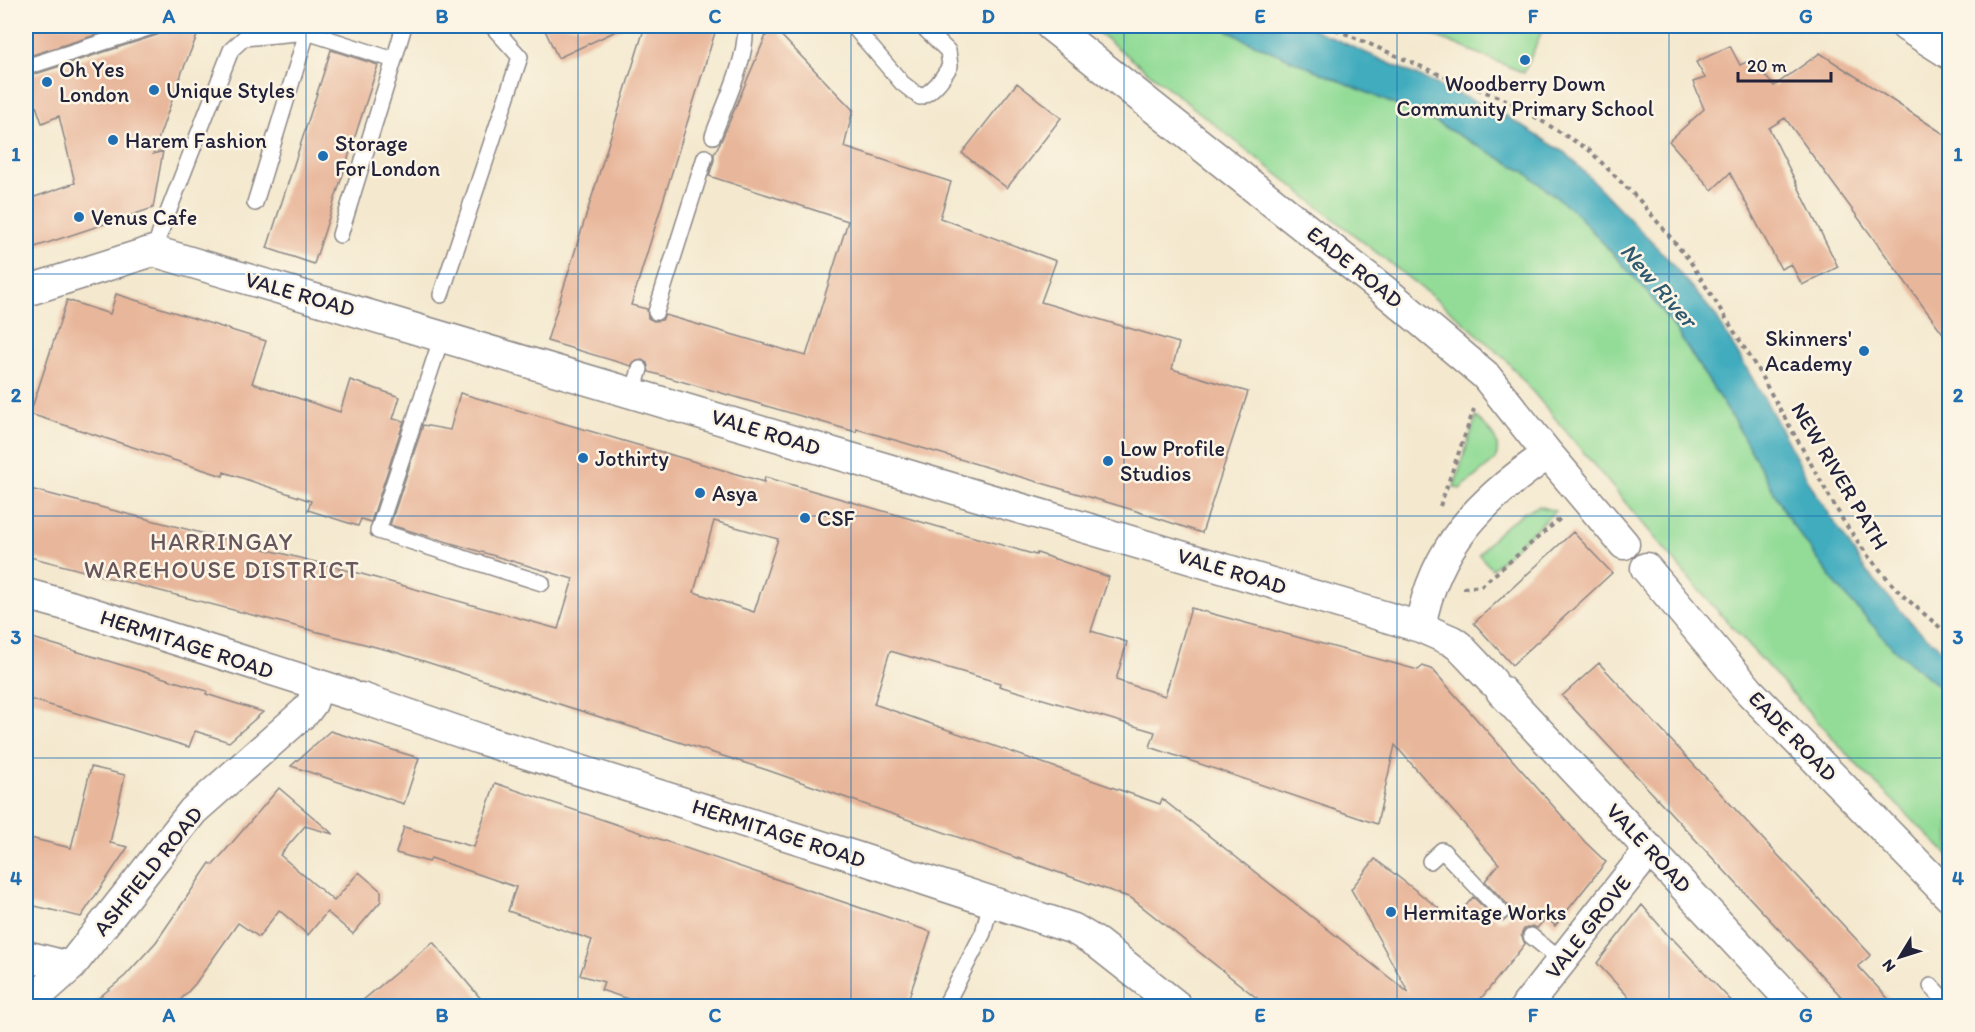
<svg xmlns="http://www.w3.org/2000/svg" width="1975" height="1032" font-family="Itim,sans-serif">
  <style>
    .green { fill: #93dc97; stroke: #5a7f69; stroke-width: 1.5 }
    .water { fill: #3facbe; stroke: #30677c; stroke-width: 1.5 }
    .building { fill: #e8b69a; fill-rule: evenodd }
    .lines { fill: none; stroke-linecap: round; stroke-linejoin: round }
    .lane-casing { stroke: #8b8685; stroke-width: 18 }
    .street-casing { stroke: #8b8685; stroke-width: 33 }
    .path { stroke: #8b8685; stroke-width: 4; stroke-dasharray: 4.5 4.5; stroke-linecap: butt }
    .lane { stroke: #fff; stroke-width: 15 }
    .street { stroke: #fff; stroke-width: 30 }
    .grid { fill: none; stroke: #1f6fb2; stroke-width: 1.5; stroke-opacity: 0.55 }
    .poi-dot { fill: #1f6fb2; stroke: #fcf5e5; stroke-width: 2 }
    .labels { text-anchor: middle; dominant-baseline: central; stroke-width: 5; stroke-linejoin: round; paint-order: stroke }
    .poi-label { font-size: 22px; fill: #22223b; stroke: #fcf5e5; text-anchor: start }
    .street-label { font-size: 22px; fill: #22223b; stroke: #fcf5e5 }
    .water-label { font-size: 24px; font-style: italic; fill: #2e596f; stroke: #fcf5e5 }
    .neighbourhood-label { font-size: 24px; letter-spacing: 1.5px; fill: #67565c; stroke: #fcf5e5 }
    .neatline { fill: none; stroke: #1f6fb2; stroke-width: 2 }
    .grid-label { font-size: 20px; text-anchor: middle; font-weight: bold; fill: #1f6fb2 }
  </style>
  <rect width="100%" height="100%" fill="#fcf5e5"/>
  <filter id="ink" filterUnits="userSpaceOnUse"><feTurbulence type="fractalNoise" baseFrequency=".0167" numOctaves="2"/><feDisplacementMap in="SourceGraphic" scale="12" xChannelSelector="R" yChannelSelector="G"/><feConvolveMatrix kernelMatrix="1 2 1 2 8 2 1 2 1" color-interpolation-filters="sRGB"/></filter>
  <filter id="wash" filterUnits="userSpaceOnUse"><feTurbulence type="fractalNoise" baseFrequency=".008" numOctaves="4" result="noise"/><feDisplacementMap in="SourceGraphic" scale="24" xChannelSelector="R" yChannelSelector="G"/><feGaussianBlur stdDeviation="1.35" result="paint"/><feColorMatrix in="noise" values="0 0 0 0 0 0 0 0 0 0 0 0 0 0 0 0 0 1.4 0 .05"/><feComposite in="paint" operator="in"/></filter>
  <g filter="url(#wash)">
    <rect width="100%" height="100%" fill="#f4e9cf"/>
    <path class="green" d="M1090,26H1220L1243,39L1435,122L1525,172L1576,213L1642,286L1672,324L1735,422L1790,521L1838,587L1895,650L1949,695V856L1857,765L1697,588L1506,360L1458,317Z
      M1412,26H1544L1524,73Z
      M1476,417C1490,429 1503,442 1495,460L1460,489L1454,487Z
      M1539,506L1555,511L1492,569L1479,555C1494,535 1514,515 1539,506Z"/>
    <path class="water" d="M1220,26H1306L1503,114L1567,154L1666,257L1715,315L1768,405L1813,489L1866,571L1914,626L1949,655V695L1895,650L1838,587L1790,521L1735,422L1672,324L1642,286L1576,213L1525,172L1435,122L1243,39Z"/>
    <g id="blocks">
      <path class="building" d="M26,26H124L26,57Z
        M163,26H201L182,72L153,154L163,151L153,208L26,250V200L75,183L59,116L42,123L26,77L157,35L162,32Z
        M543,26H627L558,58Z
        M645,26H717L631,305L647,309L648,318L654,321L662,320L665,315L806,356L848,221L709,176L714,160V154L722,139L770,26H772L853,110L844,147L951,182L940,218L1056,261L1041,302L1179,343L1172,369L1248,392L1202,533L1130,509L857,429L856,432L649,372L647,363L642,360L634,362L631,366L547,341Z
        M1730,46L1740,65L1751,60L1774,86L1820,53L1950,138V343L1785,118L1769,128L1838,267L1802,285L1791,264L1781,269L1730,173L1712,190L1669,141L1704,109L1693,82L1705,78L1696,62Z
        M331,50L378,65L314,264L267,248Z
        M1017,83L1061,118L1007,188L962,153Z
        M116,294L266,341L252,383L340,412L350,380L400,397L393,419L404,421L371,522L361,519L358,526L308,510L311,501L224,472L223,476L30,414L67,300L110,314Z
        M460,393L764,482L765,477L1036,555L1037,553L1109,577L1091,631L1127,642L1116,680L1165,696L1191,608L1418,670L1423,666L1433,670L1585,842L1606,862L1555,926L1547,917L1537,928L1532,926L1524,929L1521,935L1525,944L1475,1006H1267L1131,898L767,770L395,652L26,556V488L358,573L558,629L573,579L390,525L423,425L450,430ZM714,521L778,539L754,612L694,592ZM890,651L1000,683L999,686L1155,732L1150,747L1377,824L1395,745L1499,864L1485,881L1508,905L1510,915L1504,921H1498L1473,897L1454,920L1375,859L1351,889L1409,993L1162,799L1160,804L874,704Z
        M1573,532L1612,573L1512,665L1474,623Z
        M26,636L207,691L206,694L263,712L229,742L195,731L189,747L26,698Z
        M1599,663L1871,955L1858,966L1895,1006H1850L1562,696Z
        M330,731L419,758L404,804L291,766Z
        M91,767L125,775L110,843L128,847L81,917L26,904V837L71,848Z
        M495,783L931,932L906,1006L882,999L880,1006H649L601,990L604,982L580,975L592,940L508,911L516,887L431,858L429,862L396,853L404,827L474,847Z
        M279,788L333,834L305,826L280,855L334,901L359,872L381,891V901L353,934L327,912L308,935L279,910L259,937L238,923L195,984L175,1006H89L125,976L156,942L210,863L213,865Z
        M1642,905L1671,939L1672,938L1736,1006H1637L1597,963Z
        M433,942L487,1006H356Z"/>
    </g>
  </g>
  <g filter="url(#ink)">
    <use href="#blocks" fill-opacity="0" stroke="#8b8685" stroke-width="1.5"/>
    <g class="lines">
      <defs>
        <path id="lane" d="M853,26L902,83L920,97C934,91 942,79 950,66L948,51L922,26
          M394,60L404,26
          M26,67L154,26
          M713,136C724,105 748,59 745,26
          M255,203L307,32
          M153,251L231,50L244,38L307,32L394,60L340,235
          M441,295L520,57L492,26
          M656,312L705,157
          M442,336L378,531L542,583
          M633,393L640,369
          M1430,861L1442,850L1501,912
          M1531,936L1562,961
          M1931,986L1950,1006
          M946,1004L983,933L991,902"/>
        <path id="street" d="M1051,26L1391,296L1485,375L1548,454L1624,544
          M1906,26L1950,54
          M26,291L153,251L1420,627L1452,641L1459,646L1492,681
          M1646,568L1750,692L1950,897
          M26,594L73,607L348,694
          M1420,627C1435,545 1482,499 1548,454
          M1501,691L1796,1006
          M361,698L480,739L856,857L1074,929L1097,943L1177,1006
          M26,956L70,967
          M26,1006L70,967L193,811L306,711L312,703L318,685
          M1526,1006L1650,849"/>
      </defs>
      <use href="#lane" class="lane-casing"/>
      <use href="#street" class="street-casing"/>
      <path class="path" d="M1328,26L1436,73L1509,101L1589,150L1641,202L1690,261L1752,360L1844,522L1868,556L1901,594L1950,636
        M1440,506L1474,409
        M1463,588L1481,586L1562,517"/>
      <use href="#lane" class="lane"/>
      <use href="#street" class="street"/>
    </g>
  </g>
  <path class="grid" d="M306,26V1006M578,26V1006M851,26V1006M1124,26V1006M1397,26V1006M1669,26V1006M26,274H1950M26,516H1950M26,758H1950"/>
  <g class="poi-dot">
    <circle cx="1525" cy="60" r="6"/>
    <circle cx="47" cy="82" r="6"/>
    <circle cx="154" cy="90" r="6"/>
    <circle cx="113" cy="140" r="6"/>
    <circle cx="323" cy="156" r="6"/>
    <circle cx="79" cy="217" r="6"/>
    <circle cx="1864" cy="351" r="6"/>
    <circle cx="583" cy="458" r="6"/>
    <circle cx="1108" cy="461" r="6"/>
    <circle cx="700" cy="493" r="6"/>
    <circle cx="805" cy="518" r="6"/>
    <circle cx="1391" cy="912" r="6"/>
  </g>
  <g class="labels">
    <g class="poi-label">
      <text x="59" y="69">Oh Yes<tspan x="59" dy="25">London</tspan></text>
      <text x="1525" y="83" text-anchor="middle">Woodberry Down<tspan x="1525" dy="25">Community Primary School</tspan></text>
      <text x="166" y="90">Unique Styles</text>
      <text x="125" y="140">Harem Fashion</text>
      <text x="335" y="143">Storage<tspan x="335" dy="25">For London</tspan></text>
      <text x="91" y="217">Venus Cafe</text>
      <text x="1852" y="338" text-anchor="end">Skinners'<tspan x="1852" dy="25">Academy</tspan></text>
      <text x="1120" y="448">Low Profile<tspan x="1120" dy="25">Studios</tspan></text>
      <text x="595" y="458">Jothirty</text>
      <text x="712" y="493">Asya</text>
      <text x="817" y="518">CSF</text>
      <text x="1403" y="912">Hermitage Works</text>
    </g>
    <g class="street-label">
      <text transform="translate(1355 267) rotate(39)">EADE ROAD</text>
      <text transform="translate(300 294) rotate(16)">VALE ROAD</text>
      <text transform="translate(766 432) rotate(17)">VALE ROAD</text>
      <text transform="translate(1840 476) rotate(59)">NEW RIVER PATH</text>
      <text transform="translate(1232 571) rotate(17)">VALE ROAD</text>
      <text transform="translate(187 644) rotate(18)">HERMITAGE ROAD</text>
      <text transform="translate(1793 736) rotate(46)">EADE ROAD</text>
      <text transform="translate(779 833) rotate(18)">HERMITAGE ROAD</text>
      <text transform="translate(1649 848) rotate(47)">VALE ROAD</text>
      <text transform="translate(148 871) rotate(-51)">ASHFIELD ROAD</text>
      <text transform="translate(1588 927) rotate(-52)">VALE GROVE</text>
    </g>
    <g class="water-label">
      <text transform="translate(1659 285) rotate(49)">New River</text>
    </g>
    <g class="neighbourhood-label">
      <text x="222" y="541">HARRINGAY<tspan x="222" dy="28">WAREHOUSE DISTRICT</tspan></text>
    </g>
  </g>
  <rect width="1975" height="1032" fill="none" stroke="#fcf5e5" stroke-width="66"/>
  <g transform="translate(1900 957) rotate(232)" stroke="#fcf5e5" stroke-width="4.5" paint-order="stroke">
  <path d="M0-4.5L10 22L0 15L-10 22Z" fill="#22223b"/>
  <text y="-9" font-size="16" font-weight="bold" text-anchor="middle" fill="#22223b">N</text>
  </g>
  <path d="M1738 72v9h93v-9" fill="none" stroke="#22223b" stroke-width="3"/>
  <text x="1747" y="72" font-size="18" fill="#22223b" stroke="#fcf5e5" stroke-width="4.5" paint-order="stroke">20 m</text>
  <rect x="33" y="33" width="1909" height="966" class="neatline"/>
  <g class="grid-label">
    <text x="169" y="23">A</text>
    <text x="442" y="23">B</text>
    <text x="715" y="23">C</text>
    <text x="988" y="23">D</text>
    <text x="1260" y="23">E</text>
    <text x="1533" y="23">F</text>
    <text x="1806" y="23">G</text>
    <text x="16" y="161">1</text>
    <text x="1958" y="161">1</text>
    <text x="16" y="402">2</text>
    <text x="1958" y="402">2</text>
    <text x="16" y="644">3</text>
    <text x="1958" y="644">3</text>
    <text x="16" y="885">4</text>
    <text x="1958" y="885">4</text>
    <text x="169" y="1022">A</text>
    <text x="442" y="1022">B</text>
    <text x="715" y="1022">C</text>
    <text x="988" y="1022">D</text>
    <text x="1260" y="1022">E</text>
    <text x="1533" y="1022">F</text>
    <text x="1806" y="1022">G</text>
  </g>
</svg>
